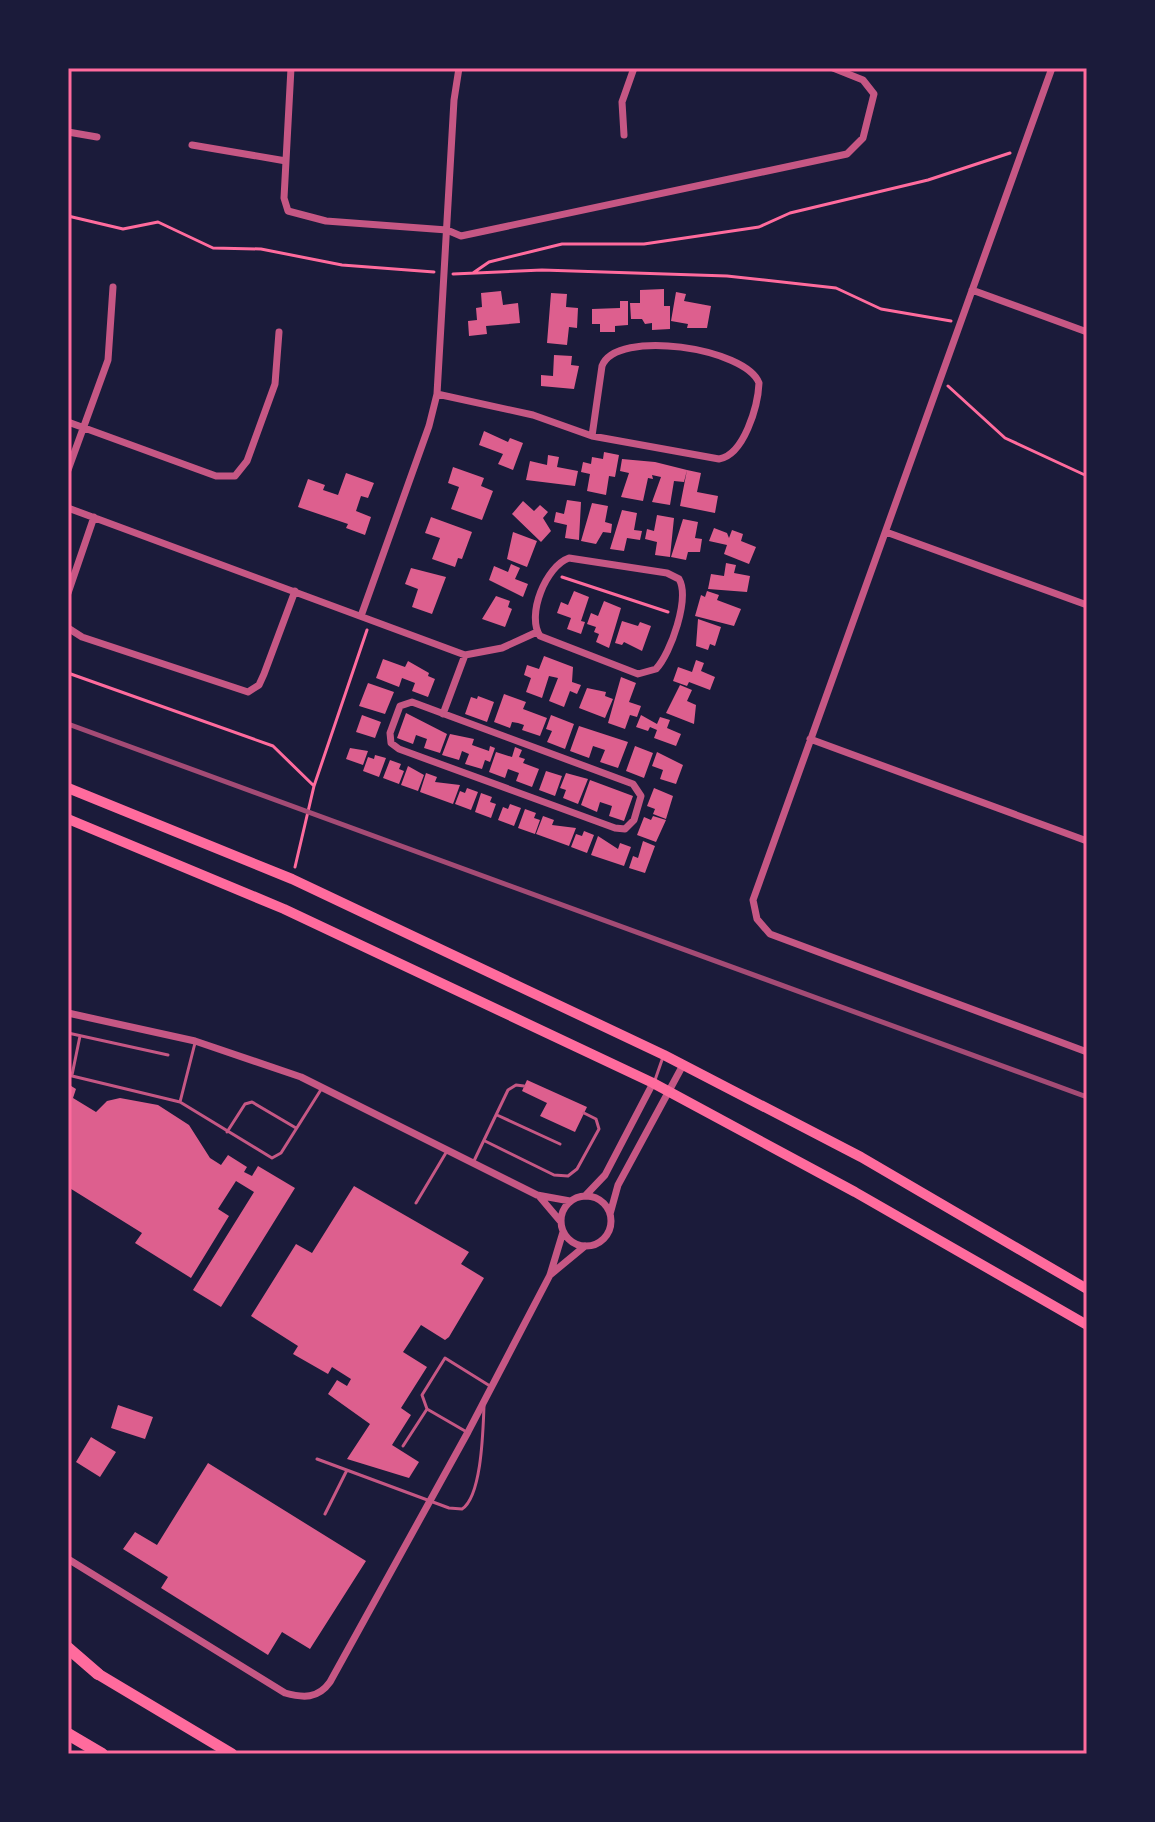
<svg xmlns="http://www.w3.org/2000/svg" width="1155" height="1822" font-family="'IBM Plex Sans',sans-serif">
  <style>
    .building { fill: #dd5f8e }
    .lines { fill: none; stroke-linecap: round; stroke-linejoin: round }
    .path { stroke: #ff6b9d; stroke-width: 3 }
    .service { stroke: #c65784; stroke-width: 3 }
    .minor { stroke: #c65784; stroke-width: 7 }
    .primary { stroke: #ff6b9d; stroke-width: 10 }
    .trunk { stroke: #ff6b9d; stroke-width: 11 }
    .motorway { stroke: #ff6b9d; stroke-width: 12 }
    .rail { stroke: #a44b75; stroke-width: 5 }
    .neatline { fill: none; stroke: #ff6b9d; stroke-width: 3 }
  </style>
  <rect width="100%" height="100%" fill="#1b1b3a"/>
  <path class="building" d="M664,289V306H670V329L652,330V323L645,324L642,319H631L630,303H640V290Z
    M501,291L503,305L518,303L520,323L486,326L487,334L469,336L468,321L477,320L476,308L482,307L481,293Z
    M676,292L686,294L684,301L711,306L707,328H687L688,324L671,321Z
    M551,293L567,294L566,307L578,308L577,328L569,327L567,345L547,343Z
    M620,301H628V325L615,326V332H600V324H592V309L620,308Z
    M554,355L572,356L571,365L579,366L574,389L541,386V375L553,376Z
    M484,431L508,442L510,438L523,443L513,470L498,464L503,454L479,445Z
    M604,452L619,455L615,477L609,476L606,495L587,491L590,474L581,472L583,462L591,464L592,457L603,459Z
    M548,455L559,457L557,467L578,471L575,486L526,480L530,461L547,465Z
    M622,459L655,462L687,470L684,482L674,481L670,505L652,502L661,477L652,475L653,479L648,478L643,501L621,497L629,473L620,471Z
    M453,467L484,478L481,486L493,491L482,520L451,509L459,487L448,483Z
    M687,470L701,473L697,492L718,496L715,513L680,506Z
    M346,473L374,483L368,498L361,496L356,511L371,517L365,535L346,528L348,524L298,507L308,479L325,485L323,490L338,495Z
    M567,500L581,502L579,540L565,538L567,525L554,522L556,512L564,514Z
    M523,501L534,511L540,505L548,512L543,518L551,531L541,542L512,514Z
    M592,503L608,506L605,522L612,524L611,533L603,532L596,544L581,541Z
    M622,510L637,513L634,530L642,531L640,540L627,538L624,551L610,549Z
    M657,515L674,518L670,557L655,555L657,542L645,539L647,529L654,531Z
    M431,517L472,532L462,559L458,558L455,567L432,559L440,538L425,533Z
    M683,519L698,522L695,538L702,539L700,552H688L686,560L671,557Z
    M714,528L727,533L729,538L732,530L743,534L741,541L756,547L749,564L724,554L727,545L709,541Z
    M513,532L537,541L527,567L507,559Z
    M726,563L736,565L734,573L750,576L747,592L708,589L711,574L724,576Z
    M511,564L520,568L515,579L528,584L523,597L489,580L494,566L508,572Z
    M411,568L446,577L432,614L412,607L418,589L405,584Z
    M574,591L589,597L581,621L585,622L581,634L567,629L571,618L557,613L561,602L568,605Z
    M707,591L719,595L717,600L741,609L734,626L695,616L701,595L705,597Z
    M496,596L510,601L508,607L512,609L505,627L482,619Z
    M604,601L621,608L609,648L596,642L599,634L594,632L596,627L587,624L591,613L598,616Z
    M698,619L721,627L715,646L710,644L708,650L696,646Z
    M622,621L638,626L640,622L651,626L642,651L624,642L622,645L615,643Z
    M544,656L573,667L572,682L581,685L577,694L570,691L564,707L549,701L558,678L549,676L542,698L526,692L531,678L524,675L527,665L539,669Z
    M383,659L405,667L408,661L429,673L428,676L435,679L428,697L412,691L415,683L402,678L399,687L376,678Z
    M696,660L704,663L701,671L715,677L710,690L689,682L687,686L673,681L678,667L692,672Z
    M621,677L636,683L629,702L641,706L637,717L630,715L625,729L608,723Z
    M368,683L394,692L385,714L359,706Z
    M680,685L692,690L687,701L696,705L694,724L666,713Z
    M587,688L606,692L605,696L613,699L605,718L579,708Z
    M504,694L526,702L523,709L547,718L540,736L522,730L524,725L518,723L512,722L510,728L494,722Z
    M478,696L494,702L487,722L465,714L471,697L477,699Z
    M406,713L447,734L440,753L424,748L427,739L416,735L413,744L397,738Z
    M362,715L381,722L375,738L356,732Z
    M551,715L574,724L565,749L547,742L552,731L546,729Z
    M641,715L657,724L660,717L670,720L667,728L681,734L676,746L654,738L657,730L650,727L648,731L636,727Z
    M579,726L628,742L618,768L600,762L605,750L593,746L589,758L570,751Z
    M450,734L474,739L472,745L489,751L490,746L495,748L490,762L485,760L482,769L465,764L469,754L462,751L459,760L442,755Z
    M635,746L653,753L644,778L626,771Z
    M515,747L522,750L519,757L525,759L523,763L539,769L532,787L516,781L519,773L508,769L505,778L489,772L496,752L512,757Z
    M350,748L368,751L363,765L346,759Z
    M657,752L683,765L676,784L660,779L663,770L652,766Z
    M375,755L386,758L379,777L363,771L368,757L374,759Z
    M390,760L401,764L399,769L404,771L399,784L383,778Z
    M408,766L424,775L418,791L401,785Z
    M546,771L562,776L555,796L539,790Z
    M426,773L437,777L435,782L460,785L453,804L420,792Z
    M566,773L588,779L578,804L563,798L566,790L560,788Z
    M590,780L633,796L624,821L609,816L612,806L600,802L597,812L581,805Z
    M467,788L478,792L471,810L455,804L460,791L465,793Z
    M654,788L673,796L666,819L653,814L655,809L647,806Z
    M481,793L492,797L490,802L496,804L491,818L475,812Z
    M510,804L521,808L514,826L498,820L503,807L508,809Z
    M525,809L536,813L534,818L540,820L535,834L518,828Z
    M543,816L554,820L552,825L576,828L569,846L536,834Z
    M653,816L666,820L656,842L637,835L644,817L651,820Z
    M584,831L594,835L587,853L571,847L576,834L582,836Z
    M598,836L618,849L620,843L631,847L624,866L591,855Z
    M643,841L655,846L645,873L629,868L633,856L638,858Z
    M527,1080L587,1107L575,1132L540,1116L547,1103L522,1091Z
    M68,1084L76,1089L73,1098L96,1112L107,1101L120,1098L158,1105L189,1125L210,1158L221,1165L228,1155L247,1167L244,1172L252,1176L258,1166L295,1188L221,1307L193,1290L254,1192L236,1181L218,1209L229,1216L191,1278L135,1243L142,1233L68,1187Z
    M354,1186L469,1252L461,1264L484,1278L449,1337L445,1340L421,1325L403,1352L427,1367L401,1408L411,1415L392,1445L419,1462L409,1478L347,1459L370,1424L328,1394L337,1380L347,1386L351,1379L332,1367L328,1374L293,1354L298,1346L251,1316L296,1244L312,1253Z
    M118,1405L153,1417L145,1439L111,1428Z
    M91,1437L116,1452L100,1477L76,1462Z
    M208,1463L366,1561L310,1649L282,1632L268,1655L161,1588L168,1577L123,1549L135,1532L157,1545Z"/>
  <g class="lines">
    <path class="path" d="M68,216L123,229L158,222L213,248L261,249L342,265L434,272
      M473,273L489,262L562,244H644L759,227L790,213L928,180L1010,153
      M453,274L542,270L727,276L836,288L881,309L951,321
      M948,386L1005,438L1087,476
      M562,577L668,612
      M68,673L273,746L314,786
      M295,867L314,786L367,630"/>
    <path class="service" d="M68,1033L168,1055
      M68,1075L180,1102L195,1043
      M72,1075L80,1036
      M655,1080L663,1057
      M180,1102L272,1158L281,1153L322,1088
      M497,1115L560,1144
      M227,1132L245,1104L252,1102L296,1128
      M485,1141L554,1175L568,1176L577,1169L599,1129L596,1119L584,1113
      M473,1163L508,1090L516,1085L524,1086
      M416,1203L447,1151
      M465,1431L427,1409L422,1395L445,1358L490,1386
      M403,1446L427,1409
      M317,1459L449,1508L462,1509C482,1496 483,1429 484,1406
      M325,1514L347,1470"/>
    <path class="minor" d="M291,68L284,198L288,211L326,221L447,230L461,236L847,154L863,138L874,94L863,80L833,68
      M1052,68L753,900L757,919L770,934L1087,1052
      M68,132L97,137
      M624,135L622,102L634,68
      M192,145L286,161
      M972,290L1087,332
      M437,394L533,415L592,436L719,459C744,455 758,406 759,383C746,348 616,328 602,366L592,436
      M68,422L216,476H235L247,461L275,384L279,332
      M68,470L108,360L113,287
      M68,508L465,655L502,648L537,632
      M886,532L1087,605
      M569,558L667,573L679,579C690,598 671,653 656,669L638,674L540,636C526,615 546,566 569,558Z
      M68,593L94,517
      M361,616L429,426L437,394L454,100L459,68
      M68,628L82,637L248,692L259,685L264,674L295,591
      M412,702L633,784L641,796L634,820L625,829L615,828L399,749L391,743L390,733L400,706Z
      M443,714L465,655
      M810,739L1087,841
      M68,1013L195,1041L301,1077L537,1195L570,1201
      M561 1221a25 25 0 1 1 50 0a25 25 0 1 1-50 0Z
      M539,1196L561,1222
      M585,1196L605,1175L653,1083
      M610,1214L618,1185L683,1065
      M550,1275L585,1246
      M68,1559L285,1693C303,1698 318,1699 330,1682L468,1432L550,1275L563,1232"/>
    <path class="primary" d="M68,788L292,879L664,1055L861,1157L1087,1289
      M68,819L284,909L653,1083L855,1192L1087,1325"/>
    <path class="trunk" d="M98,1674L232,1754"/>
    <path class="motorway" d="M68,1648L98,1674
      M68,1734L102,1754"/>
    <path class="rail" d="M68,724L1087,1097"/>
  </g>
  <rect width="1155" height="1822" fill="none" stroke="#1b1b3a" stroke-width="140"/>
  <rect x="70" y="70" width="1015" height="1682" class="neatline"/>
</svg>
